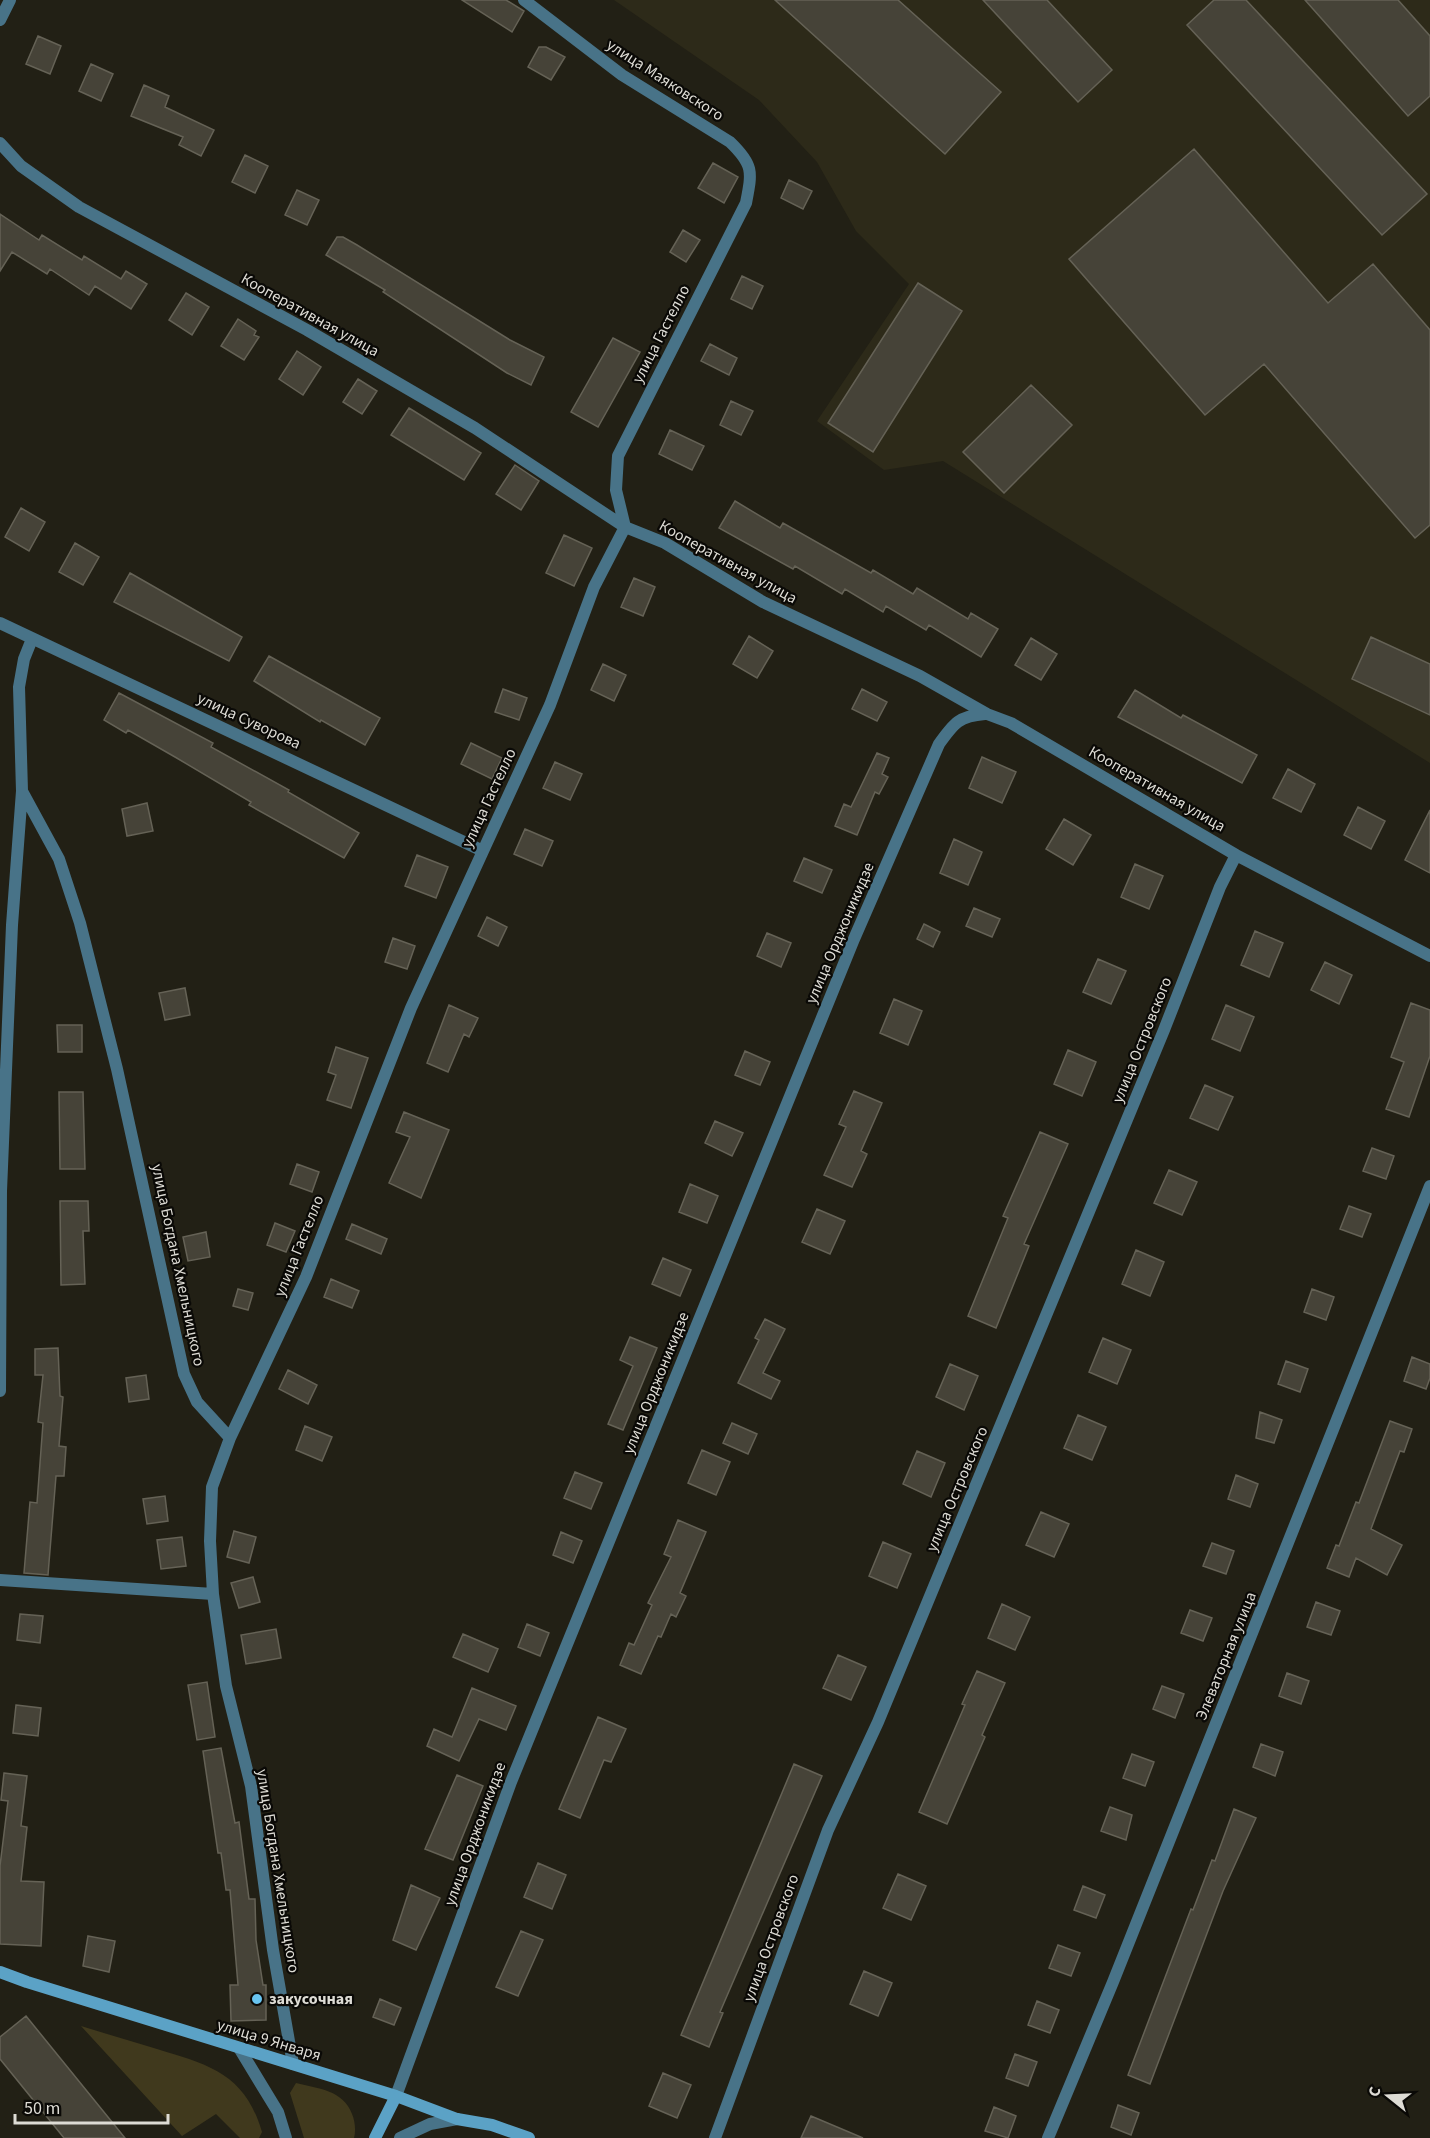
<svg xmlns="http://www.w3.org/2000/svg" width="1430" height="2138" font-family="'Source Sans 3',sans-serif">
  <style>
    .built { fill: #2d2a19 }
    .green { fill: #40391d }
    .building { fill: #464338; stroke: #656256; stroke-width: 1.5 }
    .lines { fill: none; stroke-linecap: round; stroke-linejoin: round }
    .street { stroke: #487388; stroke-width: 12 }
    .secondary { stroke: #5ba2c6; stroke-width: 12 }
    .poi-dot { fill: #68c4f0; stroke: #0a0906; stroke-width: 2 }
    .labels { text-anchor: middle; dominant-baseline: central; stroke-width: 4.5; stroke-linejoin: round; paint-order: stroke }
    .street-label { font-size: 16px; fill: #dedcd5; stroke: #0a0906 }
    .poi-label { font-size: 16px; font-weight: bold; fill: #dedcd5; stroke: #0a0906; text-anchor: start }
  </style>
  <rect width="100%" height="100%" fill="#222015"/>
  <path class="built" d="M614,0H1430V763L943,461L884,470L817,421L909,284L856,231L817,162L759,100Z"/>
  <path class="green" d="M81,2026C106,2034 132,2041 157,2049C210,2065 245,2074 262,2132L259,2138H240L216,2114L182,2136Z
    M296,2083C319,2089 343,2090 352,2114C355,2121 356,2131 354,2138H304L290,2093Z"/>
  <path class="building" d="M462,0H506L524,11L512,32Z
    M775,0H898L1001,92L945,154Z
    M983,0H1047L1112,70L1078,102Z
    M1214,0H1246L1427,194L1382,235L1187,25Z
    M1305,0H1398L1430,36V96L1408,116Z
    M38,36L61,46L50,74L26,64Z
    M539,47H546L565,57L551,80L528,67Z
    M91,64L113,74L101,101L79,91Z
    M144,85L169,96L165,107L214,130L201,156L179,145L183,137L131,116Z
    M1194,149L1328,303L1373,264L1430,330V525L1415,538L1264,364L1205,415L1069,259Z
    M245,155L268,166L255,193L232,182Z
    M713,163L738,177L724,203L698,188Z
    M789,180L812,191L803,209L781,198Z
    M297,190L319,200L307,225L285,215Z
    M0,214L39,240L42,235L82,260L84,256L121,279L126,271L147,284L131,309L95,286L89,295L50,269L47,274L12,252L0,271Z
    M683,230L700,240L686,262L670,252Z
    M337,237H343L357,245L510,340L544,357L531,385L507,373L383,292L385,290L326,255Z
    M742,276L763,286L752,309L731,299Z
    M918,283L962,311L873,452L828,423Z
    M186,293L209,307L192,335L169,320Z
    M238,319L256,331L254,335L259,337L244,360L221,346Z
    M613,338L640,352L598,427L571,412Z
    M710,344L737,358L729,375L701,361Z
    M297,351L321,367L303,395L279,379Z
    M358,379L377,391L362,414L343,402Z
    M1031,385L1072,425L1004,493L963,452Z
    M731,401L753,411L741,435L720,425Z
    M409,408L481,453L464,480L391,435Z
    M670,430L704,446L692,470L659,454Z
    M515,465L539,481L521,510L496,494Z
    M735,501L780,528L783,523L871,573L873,570L913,594L917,588L968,619L971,613L998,629L981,657L929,625L926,630L886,606L883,612L845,589L842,594L795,566L793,569L719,528Z
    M21,508L45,522L29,551L5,537Z
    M564,535L592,548L574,586L546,573Z
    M75,543L99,557L83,585L59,572Z
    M130,573L242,637L229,661L114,602Z
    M634,578L655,587L643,616L621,607Z
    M749,636L773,651L757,678L733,664Z
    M1371,637L1430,664V715L1352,679Z
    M1031,638L1057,654L1041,680L1015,665Z
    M269,656L380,718L365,745L321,720L320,722L254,681Z
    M603,664L626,675L614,701L591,690Z
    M503,689L527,698L519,720L495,712Z
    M862,689L887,702L877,721L852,709Z
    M1135,690L1181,718L1183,715L1257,755L1242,783L1118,717Z
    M119,693L213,743L211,747L289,790L288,792L359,833L344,858L249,805L251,802L175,757L128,730L126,733L104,720Z
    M471,743L502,758L492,779L461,764Z
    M877,753L889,758L882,774L888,777L879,794L875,792L857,835L835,826L844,804L851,807Z
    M982,757L1016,772L1002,803L969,788Z
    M555,762L582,774L570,800L543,788Z
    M1288,769L1315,784L1301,812L1273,798Z
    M147,803L153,831L127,836L122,809Z
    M1358,807L1385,821L1371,849L1344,835Z
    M1430,810V873L1405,860Z
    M1064,819L1091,835L1073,865L1046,849Z
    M525,829L553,841L542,866L514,854Z
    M954,839L982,852L968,885L940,873Z
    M417,855L448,867L436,898L405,886Z
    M804,858L832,870L822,893L794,881Z
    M1135,864L1163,876L1149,909L1121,897Z
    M974,908L1000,919L992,937L966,926Z
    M487,917L507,927L498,946L478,936Z
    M924,924L940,932L933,947L917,939Z
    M1255,931L1283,943L1269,977L1241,965Z
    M767,933L791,943L781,967L757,956Z
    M393,938L415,946L407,969L385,962Z
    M1098,959L1126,971L1111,1004L1083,992Z
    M1325,962L1352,975L1339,1004L1311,990Z
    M185,988L190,1015L165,1020L159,993Z
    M894,999L922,1011L908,1045L880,1033Z
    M1411,1003L1430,1010V1056L1409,1117L1386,1109L1404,1062L1391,1057Z
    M449,1005L478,1018L469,1037L464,1034L448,1072L427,1063Z
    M1226,1005L1254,1017L1240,1051L1212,1039Z
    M57,1025H82V1052H58Z
    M336,1047L368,1058L351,1108L327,1100L336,1075L328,1072Z
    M1068,1050L1096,1062L1082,1096L1054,1084Z
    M745,1051L770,1062L760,1085L735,1075Z
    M1205,1085L1233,1097L1218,1130L1190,1118Z
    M854,1091L882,1103L861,1151L867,1154L852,1187L824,1175L846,1127L839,1124Z
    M59,1092H83L85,1169H60Z
    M404,1112L449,1130L421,1198L389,1183L410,1137L396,1132Z
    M715,1121L743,1133L732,1156L705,1143Z
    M1040,1132L1068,1144L1024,1244L1029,1246L996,1328L968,1316L1008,1218L1003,1216Z
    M1372,1148L1394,1156L1386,1179L1363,1171Z
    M297,1164L319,1172L312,1192L290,1184Z
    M1169,1170L1197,1182L1182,1215L1154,1203Z
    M690,1184L718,1196L707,1223L679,1212Z
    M60,1201H88L89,1231H83L85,1284L61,1285Z
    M1349,1206L1371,1214L1362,1237L1340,1229Z
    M817,1209L845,1221L830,1254L802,1242Z
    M275,1223L295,1231L286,1252L267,1245Z
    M352,1224L387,1239L381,1254L346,1239Z
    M206,1232L210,1257L188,1261L183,1237Z
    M1136,1250L1164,1262L1150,1296L1122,1284Z
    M663,1258L691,1270L680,1296L652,1284Z
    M331,1279L359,1291L352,1308L324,1297Z
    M238,1289L253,1293L248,1310L233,1306Z
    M1312,1289L1334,1297L1326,1320L1304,1312Z
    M765,1319L785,1329L763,1373L780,1381L771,1399L738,1383L759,1340L755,1338Z
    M630,1337L657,1348L623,1430L608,1424L633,1366L620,1360Z
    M1103,1338L1131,1350L1117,1384L1089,1372Z
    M58,1348L60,1396L63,1397L59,1446L66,1447L64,1476H56L48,1575L24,1573L30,1502L37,1503L43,1423L38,1422L43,1375H35V1349Z
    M1412,1357L1430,1364V1378L1426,1389L1404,1381Z
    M1286,1361L1308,1369L1300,1392L1278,1384Z
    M950,1364L978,1376L964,1410L936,1397Z
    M288,1370L317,1385L308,1404L279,1389Z
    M146,1375L149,1399L129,1402L126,1378Z
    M1260,1412L1282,1420L1274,1443L1256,1438Z
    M1078,1415L1106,1427L1092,1460L1064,1448Z
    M1390,1421L1412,1429L1404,1452L1400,1451L1371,1529L1402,1545L1387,1575L1356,1558L1349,1577L1327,1568L1336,1545L1339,1546L1356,1502L1359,1503Z
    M732,1423L757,1434L748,1454L723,1443Z
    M305,1426L332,1437L322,1461L296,1450Z
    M702,1450L730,1462L716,1495L688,1483Z
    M917,1451L945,1463L931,1497L903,1484Z
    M575,1472L602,1483L591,1509L564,1498Z
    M1236,1475L1258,1484L1250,1507L1228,1499Z
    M165,1496L168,1521L147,1524L143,1499Z
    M1041,1512L1069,1524L1054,1557L1026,1545Z
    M678,1520L706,1532L680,1593L686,1596L676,1617L671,1614L661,1637L658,1636L641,1674L620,1665L629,1643L634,1645L652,1605L648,1603L671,1557L664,1554Z
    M234,1531L256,1537L249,1563L227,1557Z
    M561,1532L582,1541L573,1563L553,1555Z
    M182,1537L186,1566L161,1569L157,1540Z
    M883,1542L911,1554L897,1588L869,1576Z
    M1212,1543L1234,1551L1226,1574L1203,1566Z
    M253,1577L260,1602L239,1608L231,1583Z
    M1316,1602L1340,1611L1331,1635L1307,1627Z
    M1002,1604L1030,1617L1015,1650L988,1638Z
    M1190,1610L1212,1618L1203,1641L1181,1633Z
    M20,1614L43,1616L40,1643L17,1640Z
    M527,1624L549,1633L540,1656L518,1647Z
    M276,1629L281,1658L246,1664L241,1635Z
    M463,1634L498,1649L488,1672L453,1657Z
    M838,1655L866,1667L851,1700L823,1688Z
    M977,1671L1005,1683L982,1735L985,1737L947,1824L919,1812L965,1705L962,1704Z
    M1287,1673L1309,1681L1301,1704L1279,1696Z
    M207,1682L215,1737L197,1740L188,1685Z
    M1162,1686L1184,1694L1175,1718L1153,1709Z
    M472,1688L516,1706L506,1730L479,1719L459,1761L427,1746L434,1729L452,1737Z
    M16,1705L41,1708L38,1736L13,1733Z
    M598,1717L626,1729L611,1762L604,1760L580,1818L559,1809Z
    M1261,1744L1283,1752L1275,1776L1253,1767Z
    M221,1748L235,1823L239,1822L249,1899H255L256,1940L263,1985H266V2020L231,2021L230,1985H238L230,1890H226L221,1853H218L203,1751Z
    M1132,1754L1154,1762L1145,1786L1123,1778Z
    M794,1764L822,1776L720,2012L723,2013L709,2047L681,2035Z
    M4,1773L27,1776L21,1826L27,1827L21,1881L44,1882L41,1946L0,1944V1866L8,1801L1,1800Z
    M457,1775L483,1786L453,1860L425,1849Z
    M1110,1807L1132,1815L1126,1840L1101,1831Z
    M1234,1809L1256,1818L1223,1891L1150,2084L1128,2075L1191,1909L1193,1910L1212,1860L1215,1861Z
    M538,1863L566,1875L552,1909L524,1897Z
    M898,1874L926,1886L911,1920L883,1908Z
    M411,1885L440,1898L416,1950L393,1940Z
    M1083,1886L1105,1895L1096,1918L1074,1910Z
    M521,1931L543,1940L518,1996L496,1987Z
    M88,1936L115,1941L109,1972L83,1966Z
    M1058,1945L1080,1953L1071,1976L1049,1968Z
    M864,1971L892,1983L878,2016L850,2004Z
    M380,1999L401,2008L394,2025L373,2017Z
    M1037,2001L1059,2010L1050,2033L1028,2025Z
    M26,2016L125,2138H64L0,2059V2037Z
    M1015,2054L1037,2062L1028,2086L1006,2078Z
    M663,2073L691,2085L677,2118L649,2106Z
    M1118,2105L1139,2113L1131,2135L1111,2127Z
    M994,2107L1016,2116L1008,2138L985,2131Z
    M811,2116L863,2138H801Z"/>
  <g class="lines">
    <path class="street" d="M0,20L10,0
      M0,143L21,166L79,207L307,330L475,428L625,527L665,543L763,602L920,676L987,714L1011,723L1236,855L1430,956
      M0,623L483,851
      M22,791L59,859L80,923L117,1069L184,1374L197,1402L230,1438L212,1487L210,1541L213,1594L226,1686L251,1786L273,1950L293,2064
      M0,1391L1,1191L12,925L22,791L19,687L24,659L32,639
      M230,1438L306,1277L411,1008L550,705L594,587L625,527L616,490L618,456L746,203C752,172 754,165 730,142L622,75L524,0
      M0,1580L213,1594
      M239,2048L278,2112L286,2138
      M396,2096L511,1782L854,939L939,744C954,723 959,716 985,714
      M400,2138L430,2124L457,2119
      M715,2138L828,1830L878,1722L1164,1030L1220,887L1236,855
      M1048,2138L1113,1982L1430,1186"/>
    <path class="secondary" d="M0,1972L27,1982L396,2096L457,2119L492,2125L529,2138
      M375,2138L396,2096"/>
  </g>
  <circle class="poi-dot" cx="257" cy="1999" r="6"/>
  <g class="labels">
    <g class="street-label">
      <text transform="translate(665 80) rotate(33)">улица Маяковского</text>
      <text transform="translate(310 315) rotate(29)">Кооперативная улица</text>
      <text transform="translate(661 334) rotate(-63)">улица Гастелло</text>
      <text transform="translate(728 562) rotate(29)">Кооперативная улица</text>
      <text transform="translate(249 721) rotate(25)">улица Суворова</text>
      <text transform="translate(1157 789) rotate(30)">Кооперативная улица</text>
      <text transform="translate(489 798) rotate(-65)">улица Гастелло</text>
      <text transform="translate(840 933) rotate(-67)">улица Орджоникидзе</text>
      <text transform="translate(1142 1040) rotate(-68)">улица Островского</text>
      <text transform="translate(299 1246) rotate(-68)">улица Гастелло</text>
      <text transform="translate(178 1265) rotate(78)">улица Богдана Хмельницкого</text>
      <text transform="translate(656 1383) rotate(-68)">улица Орджоникидзе</text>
      <text transform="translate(957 1489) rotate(-67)">улица Островского</text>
      <text transform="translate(1226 1656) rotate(-68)">Элеваторная улица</text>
      <text transform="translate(475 1834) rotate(-70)">улица Орджоникидзе</text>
      <text transform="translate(278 1871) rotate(81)">улица Богдана Хмельницкого</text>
      <text transform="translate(771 1938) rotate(-70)">улица Островского</text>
      <text transform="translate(269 2040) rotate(17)">улица 9 Января</text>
    </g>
    <g class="poi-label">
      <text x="269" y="1999">закусочная</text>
    </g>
  </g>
  <g transform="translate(1388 2096) rotate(288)" stroke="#0a0906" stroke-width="4.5" paint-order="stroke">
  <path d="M0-4.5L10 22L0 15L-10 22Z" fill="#dedcd5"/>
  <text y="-9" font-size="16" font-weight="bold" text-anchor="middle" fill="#dedcd5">С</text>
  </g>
  <path d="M15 2114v9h153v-9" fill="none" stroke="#dedcd5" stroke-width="3"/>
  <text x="24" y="2114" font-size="18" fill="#dedcd5" stroke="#0a0906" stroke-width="4.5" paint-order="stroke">50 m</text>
</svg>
